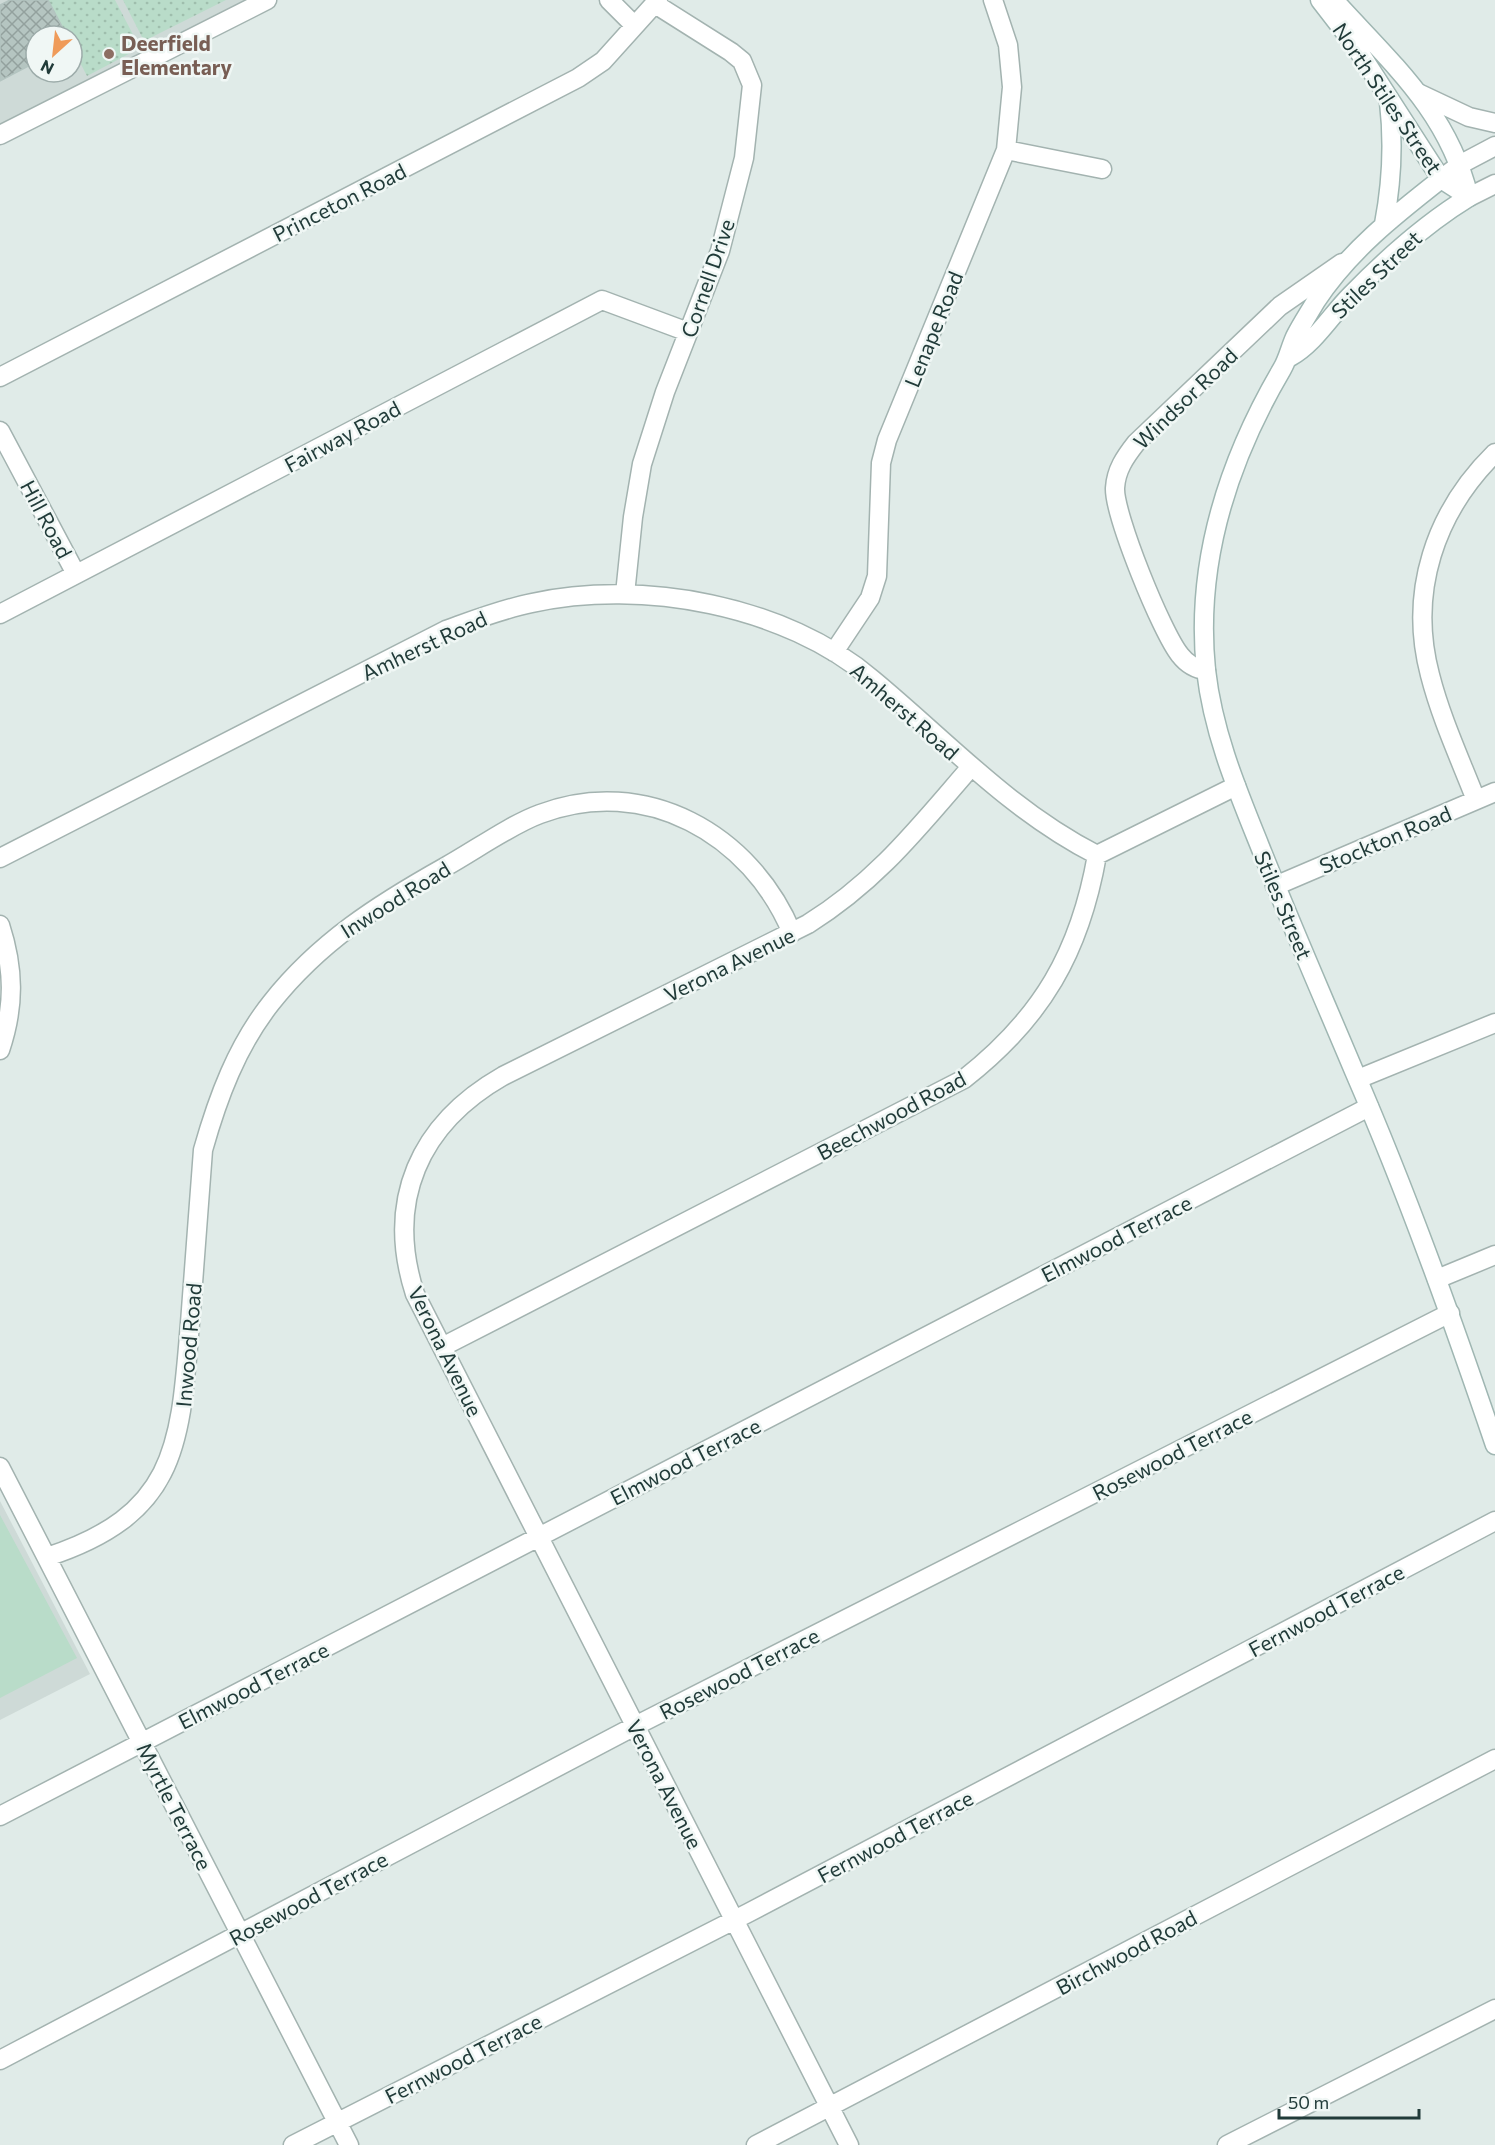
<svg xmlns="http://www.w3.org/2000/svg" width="1495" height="2145" font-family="Commissioner,sans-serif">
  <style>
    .built { fill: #cedad7; fill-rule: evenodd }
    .green { fill: url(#green-dots) }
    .pitch { fill: #b9dcc9 }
    .building { fill: url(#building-cross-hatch); stroke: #b3c4c0; stroke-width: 1.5 }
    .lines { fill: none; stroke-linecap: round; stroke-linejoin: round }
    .minor-casing { stroke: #a3b3b0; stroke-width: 21 }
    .tertiary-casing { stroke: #a3b3b0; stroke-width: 21 }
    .secondary-casing { stroke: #9fb6b2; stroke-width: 21 }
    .minor { stroke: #fff; stroke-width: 18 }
    .tertiary { stroke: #fff; stroke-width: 18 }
    .secondary { stroke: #fff; stroke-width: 18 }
    .education-dot { fill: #8d6e63; stroke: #f0f7f5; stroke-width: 2 }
    .labels { text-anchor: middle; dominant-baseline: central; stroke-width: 5; stroke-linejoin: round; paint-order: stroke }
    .education-label { font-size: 21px; font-weight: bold; fill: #785e54; stroke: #f0f7f5; text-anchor: start }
    .street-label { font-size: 21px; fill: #213b39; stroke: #f0f7f5 }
  </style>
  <defs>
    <pattern id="green-dots" width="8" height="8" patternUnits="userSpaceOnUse" patternTransform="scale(1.5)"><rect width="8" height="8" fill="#b9dcc9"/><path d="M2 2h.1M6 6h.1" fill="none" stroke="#9fbead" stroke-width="1.8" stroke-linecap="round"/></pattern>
    <pattern id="building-cross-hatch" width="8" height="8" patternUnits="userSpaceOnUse" patternTransform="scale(1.5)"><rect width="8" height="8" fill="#b5c5c1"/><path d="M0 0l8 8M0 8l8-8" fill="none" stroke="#93a19e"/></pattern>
  </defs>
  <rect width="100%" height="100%" fill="#e0ebe8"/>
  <path class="built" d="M0,0H251L0,128ZM36,36H72V72H36Z
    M0,1501L90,1674L0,1720Z"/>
  <path class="green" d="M48,0H115L140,48L87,76L72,47V36H66Z
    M123,0H226L144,41Z"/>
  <path class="pitch" d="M0,1515L77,1658L0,1698Z"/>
  <path class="building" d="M10,0H48L67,36H36V62L0,81V5Z"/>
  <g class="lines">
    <defs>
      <path id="minor" d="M609,0L634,25
        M0,135L267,0
        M1006,150L1102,169
        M0,377L578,78L603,61L658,0
        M0,431L76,574
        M625,594L633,517L642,464L665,392L720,251L744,158L752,85L742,61L731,52L655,4
        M0,614L602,300L688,332
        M834,652L870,598L877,576L881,463L887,440L1006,150L1012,87L1008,45L993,0
        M1206,670C1195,669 1187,664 1180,655C1162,633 1114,515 1115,488C1116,470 1125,457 1136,443L1280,306L1342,263
        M1476,800C1460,759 1441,718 1430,675C1408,592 1435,512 1495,453
        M1097,855L1236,786
        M0,858L446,630C474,620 502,609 532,603C642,579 785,605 872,679C947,741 1009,810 1097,855
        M1275,886L1495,792
        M0,925C14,968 15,1006 0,1050
        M1358,1079L1495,1023
        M1437,1279L1495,1255
        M442,1347L964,1079C1042,1018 1080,952 1097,855
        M0,1467L349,2145
        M47,1557C178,1514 180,1445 190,1323C194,1265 199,1208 203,1150C218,1097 237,1046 271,1003C319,942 379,904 445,867C474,851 510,825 540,814C645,774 751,834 792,933
        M0,1816L1369,1107
        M0,2060L635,1726L1450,1313
        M293,2145L748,1913L1495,1521
        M756,2145L1495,1759
        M849,2145L415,1294C385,1201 419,1124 503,1076L808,924C877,881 918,828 970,768
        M1227,2145L1495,2009"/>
      <path id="tertiary" d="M1418,93L1469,117L1495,123
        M1441,179L1461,164L1495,146
        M1469,197L1495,184"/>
      <path id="secondary" d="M1320,0L1354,44L1441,179L1469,197
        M1334,0C1391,63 1448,111 1469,197
        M1441,179C1395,215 1349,251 1316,301C1309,313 1301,325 1295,337C1290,348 1288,359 1282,369C1228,461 1195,563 1206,670C1213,732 1236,787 1259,844C1289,920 1322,995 1354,1071C1407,1193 1452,1319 1495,1445
        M1384,224C1392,182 1394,145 1389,102
        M1290,357C1315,343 1331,315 1351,295C1387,258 1425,224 1469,197"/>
    </defs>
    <use href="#minor" class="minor-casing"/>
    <use href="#tertiary" class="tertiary-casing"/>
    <use href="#secondary" class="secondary-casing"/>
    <use href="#minor" class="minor"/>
    <use href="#tertiary" class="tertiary"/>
    <use href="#secondary" class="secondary"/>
  </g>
  <circle class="education-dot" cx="109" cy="54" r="6"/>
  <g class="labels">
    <g class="education-label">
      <text x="121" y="42">Deerfield<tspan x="121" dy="24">Elementary</tspan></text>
    </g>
    <g class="street-label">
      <text transform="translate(1388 98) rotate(56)">North Stiles Street</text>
      <text transform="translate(339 202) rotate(-27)">Princeton Road</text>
      <text transform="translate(1376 274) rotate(-44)">Stiles Street</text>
      <text transform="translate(707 278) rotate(-71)">Cornell Drive</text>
      <text transform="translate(933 329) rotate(-68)">Lenape Road</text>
      <text transform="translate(1185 398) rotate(-44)">Windsor Road</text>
      <text transform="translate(342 436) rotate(-28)">Fairway Road</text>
      <text transform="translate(47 519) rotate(62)">Hill Road</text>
      <text transform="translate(424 645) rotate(-25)">Amherst Road</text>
      <text transform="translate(905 711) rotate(41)">Amherst Road</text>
      <text transform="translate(1385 839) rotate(-23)">Stockton Road</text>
      <text transform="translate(395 899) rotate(-32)">Inwood Road</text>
      <text transform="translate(1284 905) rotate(67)">Stiles Street</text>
      <text transform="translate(729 964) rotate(-26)">Verona Avenue</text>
      <text transform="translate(891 1115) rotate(-28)">Beechwood Road</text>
      <text transform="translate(1116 1238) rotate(-27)">Elmwood Terrace</text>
      <text transform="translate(188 1345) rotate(-85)">Inwood Road</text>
      <text transform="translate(446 1351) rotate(64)">Verona Avenue</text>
      <text transform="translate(1172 1454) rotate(-27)">Rosewood Terrace</text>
      <text transform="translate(685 1461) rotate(-27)">Elmwood Terrace</text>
      <text transform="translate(1326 1610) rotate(-28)">Fernwood Terrace</text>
      <text transform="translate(739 1673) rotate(-27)">Rosewood Terrace</text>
      <text transform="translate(253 1685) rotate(-27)">Elmwood Terrace</text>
      <text transform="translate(665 1784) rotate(63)">Verona Avenue</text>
      <text transform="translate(175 1806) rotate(63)">Myrtle Terrace</text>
      <text transform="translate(895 1836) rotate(-28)">Fernwood Terrace</text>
      <text transform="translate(308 1898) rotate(-28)">Rosewood Terrace</text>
      <text transform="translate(1126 1952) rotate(-28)">Birchwood Road</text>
      <text transform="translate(463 2058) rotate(-27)">Fernwood Terrace</text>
    </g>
  </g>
  <g transform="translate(54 54) rotate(207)"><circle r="28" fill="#f0f7f5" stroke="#9dacaa" stroke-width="1.5"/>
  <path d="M0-4.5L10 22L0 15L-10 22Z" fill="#ef9b59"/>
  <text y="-9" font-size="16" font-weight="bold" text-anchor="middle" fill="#213b39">N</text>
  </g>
  <path d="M1279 2109v9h140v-9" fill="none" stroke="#213b39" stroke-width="3"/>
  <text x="1288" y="2109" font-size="18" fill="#213b39" stroke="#f0f7f5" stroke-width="4.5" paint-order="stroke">50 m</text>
</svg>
